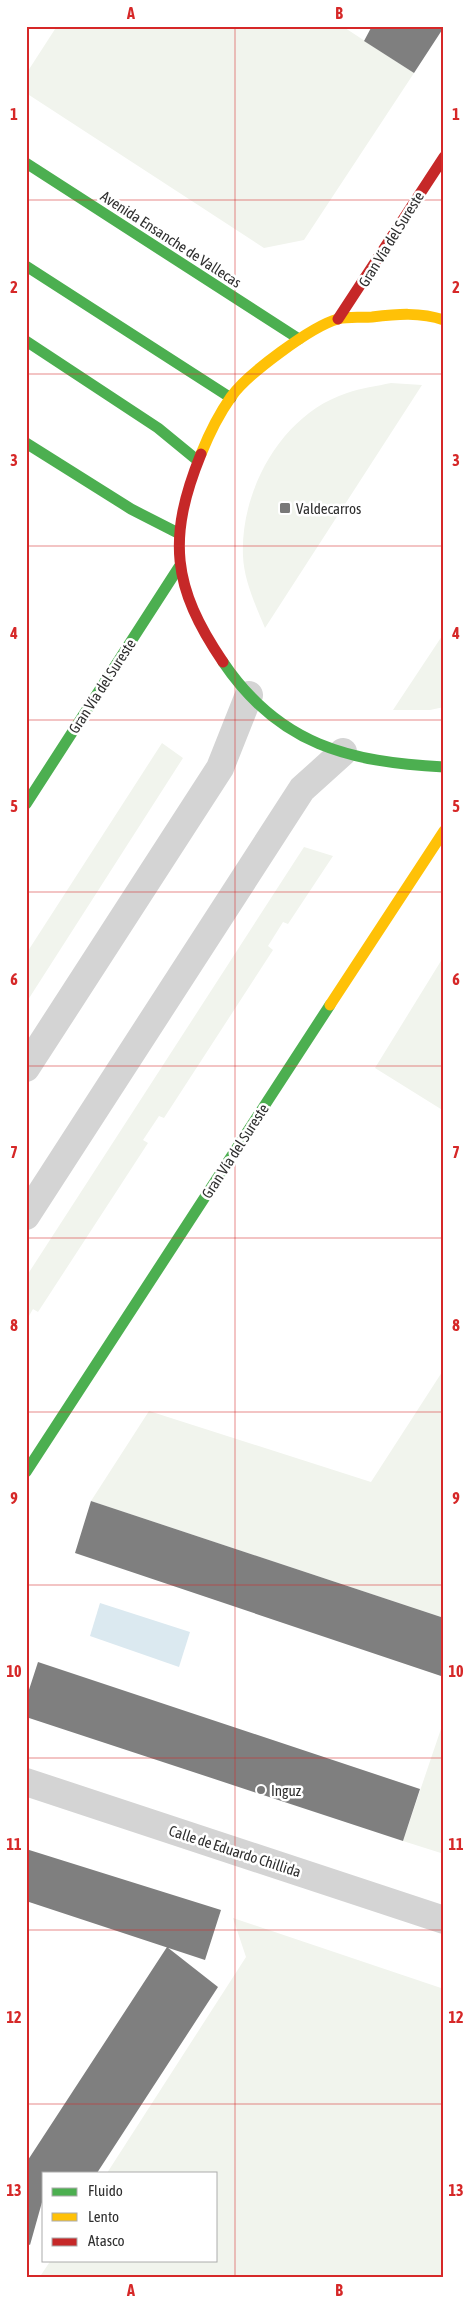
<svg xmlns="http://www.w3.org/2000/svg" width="470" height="2304" font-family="'Asap Condensed',sans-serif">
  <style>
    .green { fill: #f1f4ed }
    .water { fill: #dbe9f0 }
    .building { fill: #7f7f7f }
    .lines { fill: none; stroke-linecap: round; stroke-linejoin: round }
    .street { stroke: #d4d4d4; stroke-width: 28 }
    .fast { stroke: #4caf50; stroke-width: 11 }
    .slow { stroke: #ffc107; stroke-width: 11 }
    .jam { stroke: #c62828; stroke-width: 11 }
    .grid { fill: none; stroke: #d62828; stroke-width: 1; stroke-opacity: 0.55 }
    .poi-dot { fill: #787878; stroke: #fff; stroke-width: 2 }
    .labels { text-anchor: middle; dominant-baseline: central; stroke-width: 5; stroke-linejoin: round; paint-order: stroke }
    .street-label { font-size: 15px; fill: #2f2f2f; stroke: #fff }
    .poi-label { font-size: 15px; fill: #2f2f2f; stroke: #fff; text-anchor: start }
    .neatline { fill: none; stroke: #d62828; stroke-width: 2 }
    .grid-label { font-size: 16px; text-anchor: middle; font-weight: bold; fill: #d62828 }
  </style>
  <rect width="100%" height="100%" fill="#fff"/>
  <path class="green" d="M57,26H342L414,73L304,240L264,248L26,93V74Z
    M391,383L422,385L265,628C256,606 244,581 243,556C240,490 282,414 347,393C361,388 377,386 391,383Z
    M444,633V707L430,710H393Z
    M162,743L183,758L26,1003V954Z
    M304,847L333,856L288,924L283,922L268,946L273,950L164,1118L159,1116L143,1140L148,1143L38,1312L33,1309L26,1321V1277Z
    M444,956V1111L375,1068Z
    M444,1369V1618L91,1501L149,1411L371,1482Z
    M444,1720V1854L403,1841Z
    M233,1918L444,1989V2278H39L51,2260H216V2173H107L246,1957Z"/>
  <path class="water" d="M100,1603L190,1632L179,1667L90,1636Z"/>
  <path class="building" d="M372,26H444V27L414,73L364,41Z
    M91,1501L444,1618V1677L75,1553Z
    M38,1662L420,1789L403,1841L26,1717V1699Z
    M26,1849L221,1910L205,1960L26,1901Z
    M167,1947L218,1987L97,2173H44V2195L30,2245L26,2243V2163Z"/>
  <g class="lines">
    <path class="street" d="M26,1068L220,768L249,695
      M26,1216L302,789L343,752
      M26,1782L444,1920"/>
    <path class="fast" d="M26,163L299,339
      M26,266L231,398
      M26,341L158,428L197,460
      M26,443L131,509L178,533
      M223,662C279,745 349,762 444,767
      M26,804L179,567
      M26,1472L330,1005"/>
    <path class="slow" d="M201,454C209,434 219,414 231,397C247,374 312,326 338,319C349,316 361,318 372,317C397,314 420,312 444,320
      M330,1005L444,831"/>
    <path class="jam" d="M338,319L444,157
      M201,454C167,538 172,587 223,662"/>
  </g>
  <path class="grid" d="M235,26V2278M26,200H444M26,374H444M26,546H444M26,720H444M26,892H444M26,1066H444M26,1238H444M26,1412H444M26,1585H444M26,1758H444M26,1930H444M26,2104H444"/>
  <g class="poi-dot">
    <rect x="279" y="502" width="12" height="12" rx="2.5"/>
    <circle cx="261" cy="1790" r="5"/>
  </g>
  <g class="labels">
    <g class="street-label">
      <text transform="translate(171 239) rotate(33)">Avenida Ensanche de Vallecas</text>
      <text transform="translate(391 239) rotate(-58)">Gran Vía del Sureste</text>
      <text transform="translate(102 686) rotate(-57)">Gran Vía del Sureste</text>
      <text transform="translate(235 1151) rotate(-57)">Gran Vía del Sureste</text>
      <text transform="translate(235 1851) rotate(18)">Calle de Eduardo Chillida</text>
    </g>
    <g class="poi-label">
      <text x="296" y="508">Valdecarros</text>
      <text x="271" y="1790">Inguz</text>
    </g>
  </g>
  <rect width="470" height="2304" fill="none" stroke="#ffffff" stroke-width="55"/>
  <rect x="42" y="2172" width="175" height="90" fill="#ffffff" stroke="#acacac"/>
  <rect x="52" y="2188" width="25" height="8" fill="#4caf50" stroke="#acacac"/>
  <text x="88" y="2196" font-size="15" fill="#2f2f2f">Fluido</text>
  <rect x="52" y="2213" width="25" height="8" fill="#ffc107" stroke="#acacac"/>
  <text x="88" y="2222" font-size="15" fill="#2f2f2f">Lento</text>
  <rect x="52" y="2238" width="25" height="8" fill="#c62828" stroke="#acacac"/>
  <text x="88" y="2246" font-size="15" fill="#2f2f2f">Atasco</text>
  <rect x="28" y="28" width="414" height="2248" class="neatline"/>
  <g class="grid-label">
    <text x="131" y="19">A</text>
    <text x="339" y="19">B</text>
    <text x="14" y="120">1</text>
    <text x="456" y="120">1</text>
    <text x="14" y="293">2</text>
    <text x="456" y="293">2</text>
    <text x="14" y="466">3</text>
    <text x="456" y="466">3</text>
    <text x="14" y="639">4</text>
    <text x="456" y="639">4</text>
    <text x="14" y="812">5</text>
    <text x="456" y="812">5</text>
    <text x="14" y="985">6</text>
    <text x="456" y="985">6</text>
    <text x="14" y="1158">7</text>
    <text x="456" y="1158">7</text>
    <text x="14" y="1331">8</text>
    <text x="456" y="1331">8</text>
    <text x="14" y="1504">9</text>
    <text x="456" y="1504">9</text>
    <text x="14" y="1677">10</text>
    <text x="456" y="1677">10</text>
    <text x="14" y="1850">11</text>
    <text x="456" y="1850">11</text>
    <text x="14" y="2023">12</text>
    <text x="456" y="2023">12</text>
    <text x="14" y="2196">13</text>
    <text x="456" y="2196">13</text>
    <text x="131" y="2296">A</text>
    <text x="339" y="2296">B</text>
  </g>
</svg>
